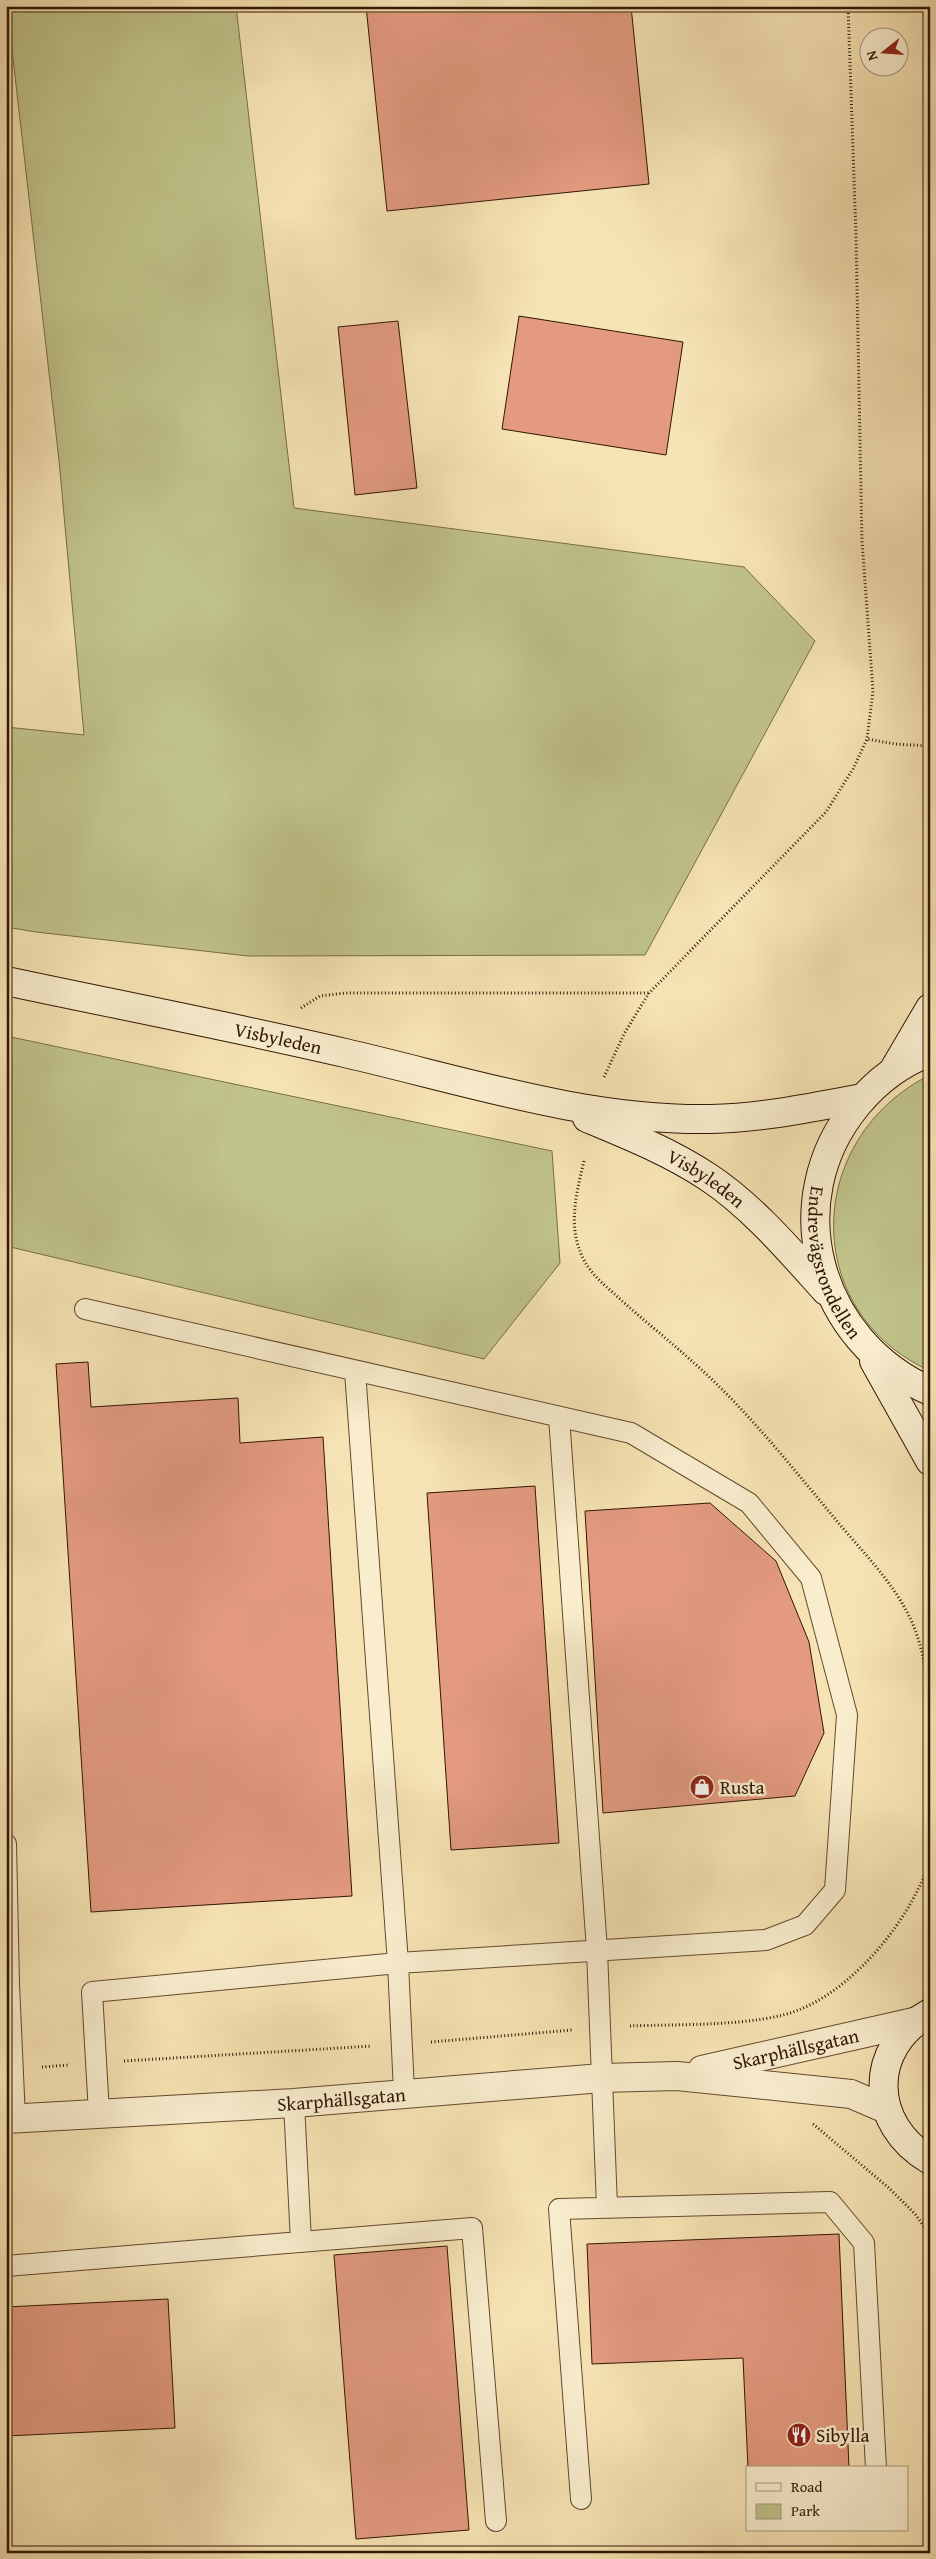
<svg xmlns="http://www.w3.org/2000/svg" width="936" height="2559" font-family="'Gentium Book Plus',serif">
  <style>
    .green { fill: #c0c38a; stroke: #796c46 }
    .building { fill: #e39a80; stroke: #321602 }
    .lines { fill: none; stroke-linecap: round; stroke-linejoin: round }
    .lane-casing { stroke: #63492e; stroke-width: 22 }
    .street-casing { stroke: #63492e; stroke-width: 30 }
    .secondary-casing { stroke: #321602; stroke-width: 30 }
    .path { stroke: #321602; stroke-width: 3; stroke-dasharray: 1 2.5; stroke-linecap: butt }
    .lane { stroke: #f9edce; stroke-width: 20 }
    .street { stroke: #f9edce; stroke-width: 28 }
    .secondary { stroke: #f9edce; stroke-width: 28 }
    .labels { text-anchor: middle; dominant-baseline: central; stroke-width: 5; stroke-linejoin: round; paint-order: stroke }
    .street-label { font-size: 19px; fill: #321602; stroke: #f9edce }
    .poi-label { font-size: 19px; fill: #321602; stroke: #f9edce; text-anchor: start }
  </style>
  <rect width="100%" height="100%" fill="#f6e3b3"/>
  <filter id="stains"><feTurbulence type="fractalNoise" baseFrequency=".004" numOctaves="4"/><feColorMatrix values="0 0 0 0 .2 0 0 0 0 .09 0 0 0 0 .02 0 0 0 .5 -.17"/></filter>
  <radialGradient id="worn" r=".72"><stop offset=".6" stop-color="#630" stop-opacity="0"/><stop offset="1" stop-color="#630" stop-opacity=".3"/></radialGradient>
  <path class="green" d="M7,6H236L294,508L744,567L815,641L645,955L248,956L36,932L6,927V727L84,735L59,460Z
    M6,1036L552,1151L560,1263L484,1359L6,1246Z
    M930,1075V1371C799,1311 804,1138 930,1075Z"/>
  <path class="building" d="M366,6H631L649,184L387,211Z
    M519,316L683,342L666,455L502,429Z
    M398,321L417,488L355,495L338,327Z
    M88,1362L91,1407L238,1398L240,1443L323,1437L352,1896L91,1912L56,1364Z
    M535,1486L559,1843L451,1850L427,1493Z
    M710,1503L776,1561L809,1642L824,1733L795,1796L603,1813L585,1511Z
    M839,2234L849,2468H748L743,2358L592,2364L587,2244Z
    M447,2246L469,2530L356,2539L334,2255Z
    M168,2299L175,2428L6,2436V2307Z
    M6,2480L9,2541L6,2542Z"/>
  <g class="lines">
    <defs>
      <path id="lane" d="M85,1309L631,1433L749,1503L811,1578L847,1715L835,1890L805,1925L766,1940L398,1963L92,1992L99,2113
        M355,1371L398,1963L404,2092
        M559,1417L597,1950L607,2207
        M6,1844L9,1984L15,2119
        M294,2103L301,2242
        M6,2266L472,2228L496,2521
        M581,2499L559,2209L830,2202L864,2243L876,2468"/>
      <g id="street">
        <path id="s1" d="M702,2070L914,2022"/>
        <path id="s2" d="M6,2119L294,2103L602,2078L677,2076L851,2094L886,2109"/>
      </g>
      <g id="secondary">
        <path id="s3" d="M6,981C119,1005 233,1027 345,1053C466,1081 586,1121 711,1119C763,1118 813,1107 863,1098"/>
        <path id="s4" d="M930,1052C901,1063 876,1082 857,1105C777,1202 818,1342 930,1391"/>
        <path d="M893,1071L930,1008"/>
        <path id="s5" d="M587,1118C628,1135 670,1152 708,1177C752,1206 791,1252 826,1291"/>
        <path d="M874,1361L930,1461"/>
        <path d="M930,2013C867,2047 869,2125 930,2160"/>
      </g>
    </defs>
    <use href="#lane" class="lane-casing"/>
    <use href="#street" class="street-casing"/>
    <use href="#secondary" class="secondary-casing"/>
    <path class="path" d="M848,6L856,236L862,541L873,691L867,739
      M301,1008L320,996L345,993H649
      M604,1077L624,1034L649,993L826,812L853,769L867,739L895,744L930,746
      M584,1161C576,1195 567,1228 584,1260C592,1276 607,1287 620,1299C644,1321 670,1341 694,1363C747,1410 791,1466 836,1520C861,1550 892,1581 909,1616C921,1640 925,1666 930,1692
      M630,2026C677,2024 759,2027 801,2009C858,1985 912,1917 930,1860
      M431,2042L572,2030
      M124,2061L372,2046
      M42,2067L68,2065
      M813,2124L889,2188L916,2215L930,2235"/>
    <use href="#lane" class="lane"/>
    <use href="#street" class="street"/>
    <use href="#secondary" class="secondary"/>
  </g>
  <defs>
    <symbol id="shop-disc" viewBox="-11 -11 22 22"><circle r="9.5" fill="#8f2418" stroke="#f9edce"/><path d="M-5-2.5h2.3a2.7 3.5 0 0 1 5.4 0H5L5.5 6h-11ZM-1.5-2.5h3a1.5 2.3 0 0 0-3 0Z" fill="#fff"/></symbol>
    <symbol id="restaurant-disc" viewBox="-11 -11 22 22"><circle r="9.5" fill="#8f2418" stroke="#f9edce"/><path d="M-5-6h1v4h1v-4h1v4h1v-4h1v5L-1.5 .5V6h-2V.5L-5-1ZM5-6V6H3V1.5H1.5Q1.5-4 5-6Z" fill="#fff"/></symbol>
  </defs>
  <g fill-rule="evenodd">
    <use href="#shop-disc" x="688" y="1773" width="28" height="28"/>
    <use href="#restaurant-disc" x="785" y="2421" width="28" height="28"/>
  </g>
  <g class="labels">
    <g class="street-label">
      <text stroke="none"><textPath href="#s3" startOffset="278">Visbyleden</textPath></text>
      <text stroke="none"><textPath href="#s5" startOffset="134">Visbyleden</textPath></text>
      <text stroke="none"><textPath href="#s4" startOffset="262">Endrevägsrondellen</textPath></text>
      <text stroke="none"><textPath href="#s1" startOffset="96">Skarphällsgatan</textPath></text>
      <text stroke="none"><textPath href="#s2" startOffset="336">Skarphällsgatan</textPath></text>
    </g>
    <g class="poi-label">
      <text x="720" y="1787">Rusta</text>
      <text x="816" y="2435">Sibylla</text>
    </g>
  </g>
  <rect width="936" height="2559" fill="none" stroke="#f6e3b3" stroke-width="25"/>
  <rect x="8" y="8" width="921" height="2544" fill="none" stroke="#321602" stroke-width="2.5"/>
  <rect x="12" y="12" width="911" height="2534" fill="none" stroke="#321602"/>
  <rect x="746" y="2466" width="162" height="65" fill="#f9edce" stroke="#a9977c"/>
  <rect x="756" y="2483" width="25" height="8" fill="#f9edce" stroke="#a9977c"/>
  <text x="791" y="2492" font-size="15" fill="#321602">Road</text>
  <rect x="756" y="2504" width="25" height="15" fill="#c0c38a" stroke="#a9977c"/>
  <text x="791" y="2516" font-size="15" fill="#321602">Park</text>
  <g transform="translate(884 52) rotate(253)"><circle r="24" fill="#f9edce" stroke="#a9977c"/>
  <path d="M0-4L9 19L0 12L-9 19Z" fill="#8f2418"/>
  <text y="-8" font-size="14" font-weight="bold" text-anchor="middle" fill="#321602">N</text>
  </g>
  <rect width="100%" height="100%" filter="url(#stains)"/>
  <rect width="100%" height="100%" fill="url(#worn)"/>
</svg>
